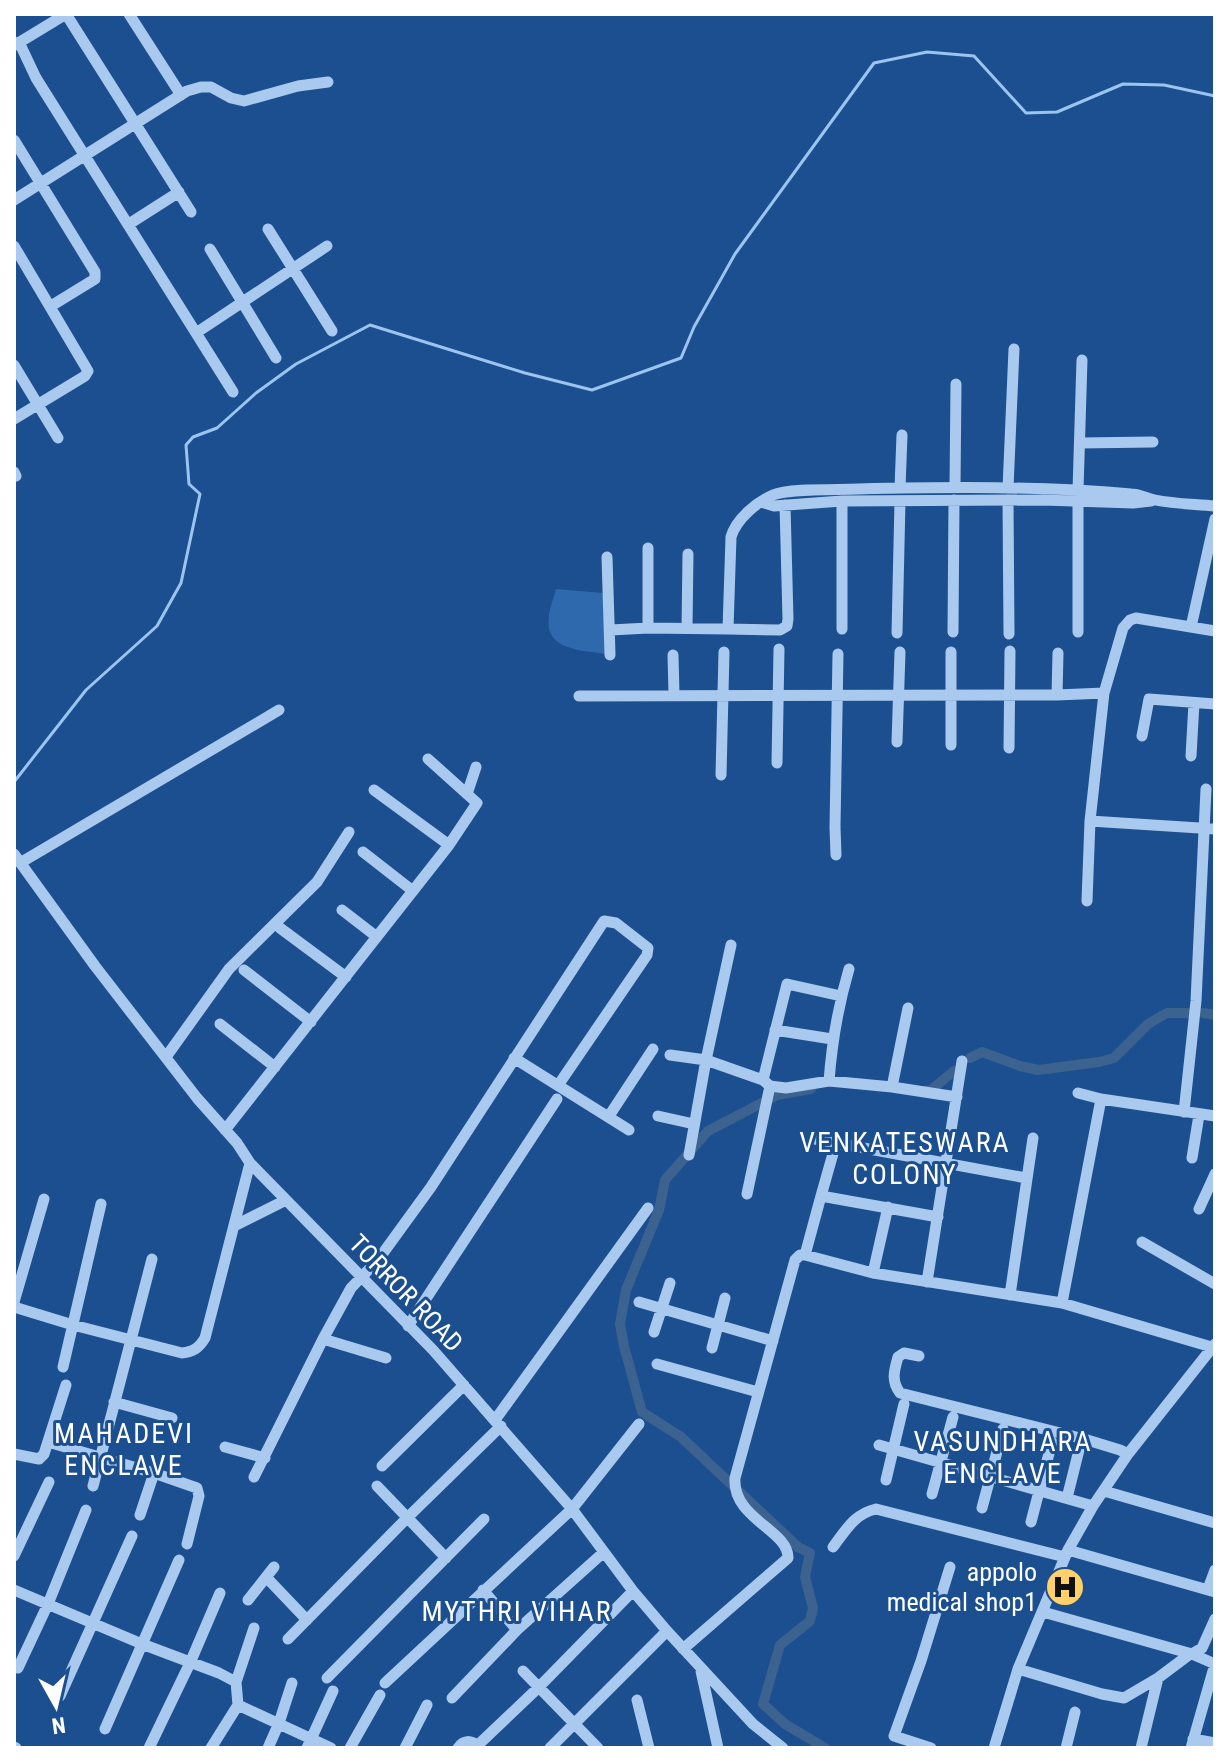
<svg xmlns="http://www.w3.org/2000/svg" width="1229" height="1762" font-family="'Roboto Condensed',sans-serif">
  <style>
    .green { fill: #2e69ad }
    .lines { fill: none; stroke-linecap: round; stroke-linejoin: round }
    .stream { stroke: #9cc4f0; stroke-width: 3 }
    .canal { stroke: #3c6290; stroke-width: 10 }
    .minor { stroke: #a9c9ee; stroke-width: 11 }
    .labels { text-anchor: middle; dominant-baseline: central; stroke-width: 6; stroke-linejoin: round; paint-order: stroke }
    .street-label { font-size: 26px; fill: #fff; stroke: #1b4f8f }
    .poi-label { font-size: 26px; fill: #fff; stroke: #1b4f8f; text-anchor: end }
    .neighbourhood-label { font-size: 28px; letter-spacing: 2px; fill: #fff; stroke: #1b4f8f }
  </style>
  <rect width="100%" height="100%" fill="#1b4f8f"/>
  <path class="green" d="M556,589L603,593L606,654C582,650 543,651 549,615C550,606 554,598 556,589Z"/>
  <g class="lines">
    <path class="stream" d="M14,782L86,690L157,626L181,583L200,494L189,484L186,445L193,437L217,428L256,393L296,364L370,325L525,373L592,390L681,358L694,327L735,254L874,63L927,52L974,56L1026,113L1057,112L1123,84L1164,85L1215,96"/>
    <path class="canal" d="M1203,1013L1215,1015
      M970,1058L982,1052L1020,1066L1038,1070L1099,1062L1114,1058L1148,1024L1167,1013H1187
      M811,1089L777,1095L708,1131L665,1180L659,1210L626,1290L620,1324L624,1346L642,1412L681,1437L798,1547L810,1553L805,1577L813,1608L810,1621L780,1645L763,1704L785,1724L825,1748
      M924,1091L931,1090L954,1071"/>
    <path class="minor" d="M66,14L191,212
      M129,14L181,95
      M19,42L36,78L233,392
      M15,45L66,14
      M14,140L95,272V279L51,306
      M14,200L187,91L201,87H211L231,98L244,101L298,86L328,82
      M129,224L179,192
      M268,229L332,331
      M14,246L88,371L85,376L14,419
      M210,249L276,358
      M196,333L327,246
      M14,365L58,438
      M1080,443L1153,442
      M14,472L16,476
      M955,487L956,384
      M900,488L902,435
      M1008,488L1014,349
      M1078,490L1082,360
      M1008,500L1009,634
      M842,501V629
      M1078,501V632
      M761,502L774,506L842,501L1043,500L1133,503L1151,501
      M607,557L610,655
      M1191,627L1215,519
      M648,628V548
      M687,628L688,554
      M728,629L780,630L787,626L788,619L785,505
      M611,630L648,628L728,629L731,537C736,519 757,502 773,495C789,488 838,490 858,489C949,487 1040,486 1131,494C1139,494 1146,498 1155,500C1174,504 1195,504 1215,506
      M953,632L954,500
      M897,633L900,501
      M951,652V745
      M673,655L674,694
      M1057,695L1058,653
      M579,696L1057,695L1104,693L1123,628L1130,620L1136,618L1215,631
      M1142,736L1149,699L1215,704
      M897,742L900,652
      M1009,748L1010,651
      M1191,756L1194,703
      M777,763L779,649
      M721,775L724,652
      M374,790L449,845
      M467,794L476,767
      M1090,821L1215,829
      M363,852L413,891
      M14,854L95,966L197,1098L237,1143L250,1163L433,1350L572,1509L633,1591L667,1631L753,1724L783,1748
      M836,855L835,827L838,654
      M20,863L279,710
      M1087,901L1090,821L1104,693
      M342,910L377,937
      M280,928L346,977
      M244,970L311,1022
      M220,1024L275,1067
      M775,1030L832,1039
      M670,1055L706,1060L763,1080L770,1086L786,1088L829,1081L892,1087L957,1097
      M166,1057L229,969L317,882L349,832
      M514,1058L629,1130
      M763,1080L787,984L841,996
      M829,1081C832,1042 838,1006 849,969
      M892,1087L908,1008
      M1078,1093L1101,1099L1215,1116
      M1184,1112L1196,1001L1206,789
      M609,1116L653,1049
      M658,1116L694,1124
      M225,1130L449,845L477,803L428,759
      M815,1139L1026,1178
      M836,1143L821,1196L938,1217
      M689,1155L706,1060L731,945
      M1192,1158L1199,1115
      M747,1194L770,1086
      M1199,1209L1215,1174
      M234,1226L286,1200
      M1142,1242L1215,1284
      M805,1255L821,1196
      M873,1273L888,1207
      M927,1282L962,1061
      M1010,1295L1033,1138
      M14,1302L44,1199
      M639,1302L773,1341
      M1062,1303L1101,1099
      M14,1307L73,1325L182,1353C193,1352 199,1348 205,1338L250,1163
      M408,1326L557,1099
      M654,1332L670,1283
      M323,1339L386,1358
      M712,1348L725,1298
      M919,1356L904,1353L898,1357C894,1371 891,1381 900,1393L1084,1439L1120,1450L1128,1454
      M657,1364L758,1392
      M63,1367L101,1204
      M114,1402L172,1418
      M495,1420L648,1208
      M48,1442L154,1473L197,1488L199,1496L187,1544
      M879,1445L1093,1506
      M225,1447L265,1458
      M14,1454L39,1459L44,1454L66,1385
      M382,1466L464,1385
      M254,1477L323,1339L351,1288L378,1260L431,1187L604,921L616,923L648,948L647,955L559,1084
      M886,1480L904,1404
      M93,1486L152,1259
      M377,1486L446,1558
      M1104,1491L1215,1523
      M932,1494L953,1417
      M1067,1498L1079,1450
      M982,1508L1003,1429
      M140,1515L154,1473
      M1031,1522L1052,1442
      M833,1547C846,1530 854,1514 876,1509L1065,1557
      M1068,1550L1215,1592
      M14,1556L49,1482
      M266,1577L307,1620
      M1208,1589L1215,1570
      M14,1590L142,1644L219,1673L236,1682L238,1705L211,1748
      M483,1590L517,1630
      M248,1600L274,1567
      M1043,1612L1192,1654L1215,1664
      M288,1639L407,1518L501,1426
      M683,1649L788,1558C789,1530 732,1519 735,1478L795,1260L800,1255H805L873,1273L1062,1303L1215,1348
      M1192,1654L1202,1648L1215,1619
      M18,1668L48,1604L86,1510
      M1018,1669L1102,1694L1124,1698L1158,1678L1190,1654
      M523,1671L598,1748
      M701,1671L718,1748
      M327,1678L484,1519
      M236,1682L254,1628
      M385,1683L572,1509L639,1424
      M60,1696L132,1536
      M452,1698L517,1630L604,1552
      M637,1700L649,1748
      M238,1705L331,1748
      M105,1729L179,1560
      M1193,1739L1215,1743
      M14,1747L16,1748
      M149,1748L190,1663L220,1593
      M268,1748L279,1723L292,1683
      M307,1748L333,1691
      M350,1748L380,1695
      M405,1748L427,1705
      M458,1748C464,1739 470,1741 478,1745L539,1687L633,1591
      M550,1748L667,1631
      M931,1748L894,1736L921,1661L950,1567
      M994,1748L1018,1669L1068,1550L1093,1506L1128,1454L1215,1344
      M1066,1748L1075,1712
      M1141,1748L1158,1678
      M1191,1748L1215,1664"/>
  </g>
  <defs>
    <symbol id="hospital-disc" viewBox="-11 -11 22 22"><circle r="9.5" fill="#ffd166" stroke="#1b4f8f"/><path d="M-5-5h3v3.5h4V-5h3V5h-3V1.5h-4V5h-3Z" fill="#111"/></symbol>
  </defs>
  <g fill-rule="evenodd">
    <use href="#hospital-disc" x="1043" y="1565" width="44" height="44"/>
  </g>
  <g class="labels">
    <g class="street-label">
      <text transform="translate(406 1293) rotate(46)">TORROR ROAD</text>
    </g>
    <g class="poi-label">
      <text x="1037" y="1572">appolo<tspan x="1037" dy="30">medical shop1</tspan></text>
    </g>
    <g class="neighbourhood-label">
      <text x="905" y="1142">VENKATESWARA<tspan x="905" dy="32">COLONY</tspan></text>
      <text x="124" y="1433">MAHADEVI<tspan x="124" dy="32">ENCLAVE</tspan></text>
      <text x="1003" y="1441">VASUNDHARA<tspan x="1003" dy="32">ENCLAVE</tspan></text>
      <text x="517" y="1611">MYTHRI VIHAR</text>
    </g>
  </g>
  <rect width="1229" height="1762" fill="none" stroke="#ffffff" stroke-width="32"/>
  <g transform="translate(56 1706) rotate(172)" stroke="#1b4f8f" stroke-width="6" paint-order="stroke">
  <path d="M0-6L14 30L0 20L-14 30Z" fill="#ffffff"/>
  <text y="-12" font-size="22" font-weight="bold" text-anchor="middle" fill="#ffffff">N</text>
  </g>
</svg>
